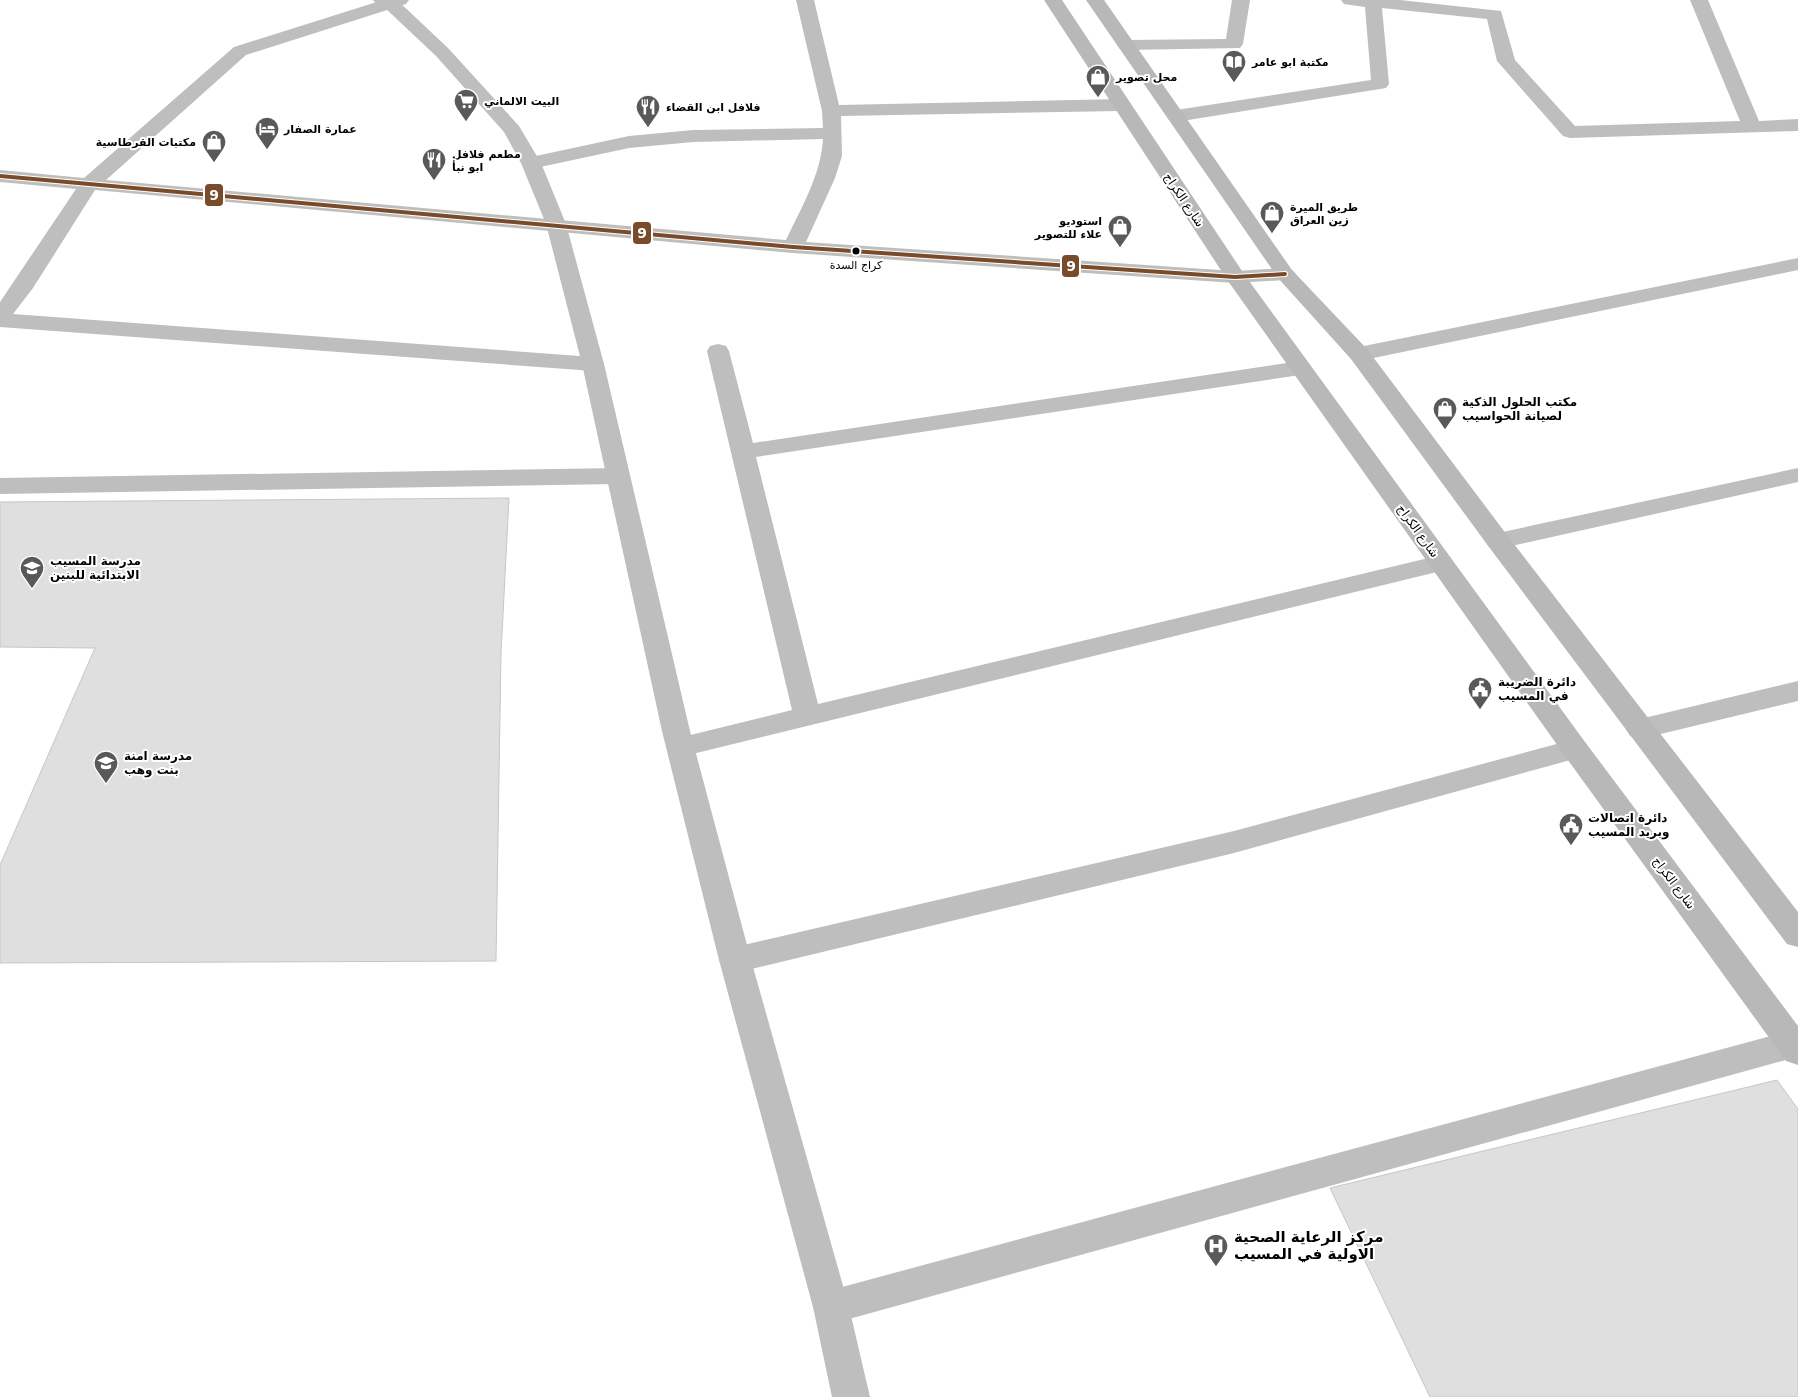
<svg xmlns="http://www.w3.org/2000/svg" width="1798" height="1397" font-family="'DejaVu Sans',Vazirmatn,sans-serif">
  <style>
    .building { fill: #dfdfdf; stroke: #c6c6c6 }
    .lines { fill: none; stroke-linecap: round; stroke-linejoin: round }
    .service { fill: #bebebe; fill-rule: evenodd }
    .minor { fill: #bebebe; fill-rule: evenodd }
    .tertiary { fill: #bebebe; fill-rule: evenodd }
    .secondary { fill: #b8b8b8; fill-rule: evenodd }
    .bus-1-casing { stroke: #fff; stroke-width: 6 }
    .bus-1 { stroke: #7a4b2a; stroke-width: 4 }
    .bus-dot { fill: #000; stroke: #fff; stroke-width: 2 }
    .labels { text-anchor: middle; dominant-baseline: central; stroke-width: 4; stroke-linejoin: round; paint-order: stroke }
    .far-poi-label { font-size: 11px; font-weight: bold; fill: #000; stroke: #fff; text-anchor: start }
    .bus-label { font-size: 11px; fill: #000; stroke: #fff }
    .street-label { font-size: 12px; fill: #000; stroke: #fff }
    .poi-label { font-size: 12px; font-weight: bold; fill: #000; stroke: #fff; text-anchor: start }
    .near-poi-label { font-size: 15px; font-weight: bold; fill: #000; stroke: #fff; text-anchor: start }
    .line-badge { stroke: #fff; stroke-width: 2 }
    .badge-label { font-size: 14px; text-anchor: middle; font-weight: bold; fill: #fff }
  </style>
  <rect width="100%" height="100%" fill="#fff"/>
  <path class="building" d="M509,498L501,653L496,961L0,963V865L95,648L0,647V502Z
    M1777,1080L1798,1109V1397H1430L1330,1188Z"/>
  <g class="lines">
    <path class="service" d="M1232,0H1250L1243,44L1240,48L1126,50L1120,49L1117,45L1120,41L1126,40L1226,39Z
      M1341,0H1400L1501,11L1515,60L1575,126L1740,121L1690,0H1708L1759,121L1798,119V131L1570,138L1563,136L1497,61L1487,19L1382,8L1389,84L1386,88L1176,122L1169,120L1167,116L1169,112L1176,110L1371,80L1365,7L1344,4Z"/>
    <path class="minor" d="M383,0H409L406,4L246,55L106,180L786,240C801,208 821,175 823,139L693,142L629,148L531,169L524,167L521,163L524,159L531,157L629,136L693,130L823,128L822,111L796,0H814L839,105L1120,99L1127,101L1129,105L1127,109L1120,111L841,116L842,156L835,178L806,242L1235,271L1285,268L1292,270L1296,274L1292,278L1285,280L1235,283L793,253L95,190L33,288L13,314L593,357L601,359L604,364L601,369L593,371L0,327V302L76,189L0,182V170L84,178L234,47Z
      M1798,258V270L1359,361L1351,359L1348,354L1351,349L1359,347Z
      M718,344L726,346L729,351L753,443L1300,361L1308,363L1311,368L1308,373L1300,375L756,457L818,704L1441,555L1450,557L1454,563L1450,569L1441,571L680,757L670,754L666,747L670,740L792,710L707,351L710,346Z
      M618,468L627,471L630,476L627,481L618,484L0,494V478Z
      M1798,468V482L1498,549L1489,547L1485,541L1489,535L1498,533Z
      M1798,681V701L1640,739L1630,736L1626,729L1630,722L1640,719Z
      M1575,739L1585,742L1589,749L1585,756L1234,853L735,973L724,969L719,960L724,951L735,947L1234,831Z
      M1793,1030L1798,1032V1056L1793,1058L831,1324L818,1319L813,1307L818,1295L831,1290Z"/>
    <path class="tertiary" d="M373,0H397L448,48L519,126L541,163L566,224L604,364L690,731L751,960L849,1307L870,1397H832L813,1307L719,960L662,731L582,364L546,224L521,163L504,132L436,56L384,7L376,4Z"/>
    <path class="secondary" d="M1044,0H1062L1244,274L1585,742L1798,1026V1065L1786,1061L1565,756L1228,281Z
      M1086,0H1104L1292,270L1367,349L1507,535L1798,912V947L1787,944L1489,547L1351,359L1278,278Z"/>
    <defs>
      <path id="bus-1" d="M0,176L793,247L1235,277L1285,274"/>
    </defs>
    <use href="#bus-1" class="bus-1-casing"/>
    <use href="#bus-1" class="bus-1"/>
  </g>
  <defs>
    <symbol id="library-pin" viewBox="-11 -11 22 30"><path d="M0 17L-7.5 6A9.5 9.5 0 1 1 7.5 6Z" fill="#595959" stroke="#fff"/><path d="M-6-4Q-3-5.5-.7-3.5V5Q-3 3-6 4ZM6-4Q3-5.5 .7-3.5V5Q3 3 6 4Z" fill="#fff"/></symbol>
    <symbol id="shop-pin" viewBox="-11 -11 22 30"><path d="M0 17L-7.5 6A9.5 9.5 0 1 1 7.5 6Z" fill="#595959" stroke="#fff"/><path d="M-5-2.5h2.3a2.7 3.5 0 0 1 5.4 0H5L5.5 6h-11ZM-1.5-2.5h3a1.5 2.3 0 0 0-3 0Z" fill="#fff"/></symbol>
    <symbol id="supermarket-pin" viewBox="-11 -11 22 30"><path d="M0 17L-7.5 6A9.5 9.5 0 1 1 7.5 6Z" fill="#595959" stroke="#fff"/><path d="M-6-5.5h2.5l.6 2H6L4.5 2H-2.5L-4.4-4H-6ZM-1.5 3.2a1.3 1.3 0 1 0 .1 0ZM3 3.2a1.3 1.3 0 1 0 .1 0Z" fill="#fff"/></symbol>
    <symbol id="restaurant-pin" viewBox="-11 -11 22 30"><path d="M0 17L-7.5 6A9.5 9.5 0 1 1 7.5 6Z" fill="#595959" stroke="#fff"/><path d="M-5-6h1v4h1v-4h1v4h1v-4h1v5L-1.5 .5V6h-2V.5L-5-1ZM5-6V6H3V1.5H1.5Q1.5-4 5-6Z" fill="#fff"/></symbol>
    <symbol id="hotel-pin" viewBox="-11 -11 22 30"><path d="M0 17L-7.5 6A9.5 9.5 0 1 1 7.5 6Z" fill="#595959" stroke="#fff"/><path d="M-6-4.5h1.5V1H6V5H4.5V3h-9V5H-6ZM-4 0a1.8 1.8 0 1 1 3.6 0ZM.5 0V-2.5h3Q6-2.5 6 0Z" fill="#fff"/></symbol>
    <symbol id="school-pin" viewBox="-11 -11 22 30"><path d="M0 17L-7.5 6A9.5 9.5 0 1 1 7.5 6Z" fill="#595959" stroke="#fff"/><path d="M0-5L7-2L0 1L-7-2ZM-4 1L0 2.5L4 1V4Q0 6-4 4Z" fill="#fff"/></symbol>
    <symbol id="civic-pin" viewBox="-11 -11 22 30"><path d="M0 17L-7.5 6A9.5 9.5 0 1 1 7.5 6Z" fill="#595959" stroke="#fff"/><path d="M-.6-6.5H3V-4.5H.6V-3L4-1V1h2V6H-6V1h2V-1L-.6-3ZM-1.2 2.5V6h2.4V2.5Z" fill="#fff"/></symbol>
    <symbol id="hospital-pin" viewBox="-11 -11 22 30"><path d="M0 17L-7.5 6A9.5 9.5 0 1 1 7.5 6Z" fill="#595959" stroke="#fff"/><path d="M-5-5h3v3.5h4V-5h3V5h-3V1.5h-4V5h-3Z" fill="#fff"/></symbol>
  </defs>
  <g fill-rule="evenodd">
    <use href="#library-pin" x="1220" y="48" width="28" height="38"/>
    <use href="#shop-pin" x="1084" y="63" width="28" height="38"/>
    <use href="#supermarket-pin" x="452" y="87" width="28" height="38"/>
    <use href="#restaurant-pin" x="634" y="93" width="28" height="38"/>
    <use href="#hotel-pin" x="253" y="115" width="28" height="38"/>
    <use href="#shop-pin" x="200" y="128" width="28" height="38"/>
    <use href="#restaurant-pin" x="420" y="146" width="28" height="38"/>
    <use href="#shop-pin" x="1258" y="199" width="28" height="38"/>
    <use href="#shop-pin" x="1106" y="213" width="28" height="38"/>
    <use href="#shop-pin" x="1431" y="395" width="28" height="38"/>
    <use href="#school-pin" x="18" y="554" width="28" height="38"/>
    <use href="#civic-pin" x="1466" y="675" width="28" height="38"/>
    <use href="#school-pin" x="92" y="749" width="28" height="38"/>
    <use href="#civic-pin" x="1557" y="811" width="28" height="38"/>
    <use href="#hospital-pin" x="1202" y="1232" width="28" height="38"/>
  </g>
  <circle class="bus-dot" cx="856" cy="251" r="4.5"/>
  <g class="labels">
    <g class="far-poi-label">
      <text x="1252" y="62">مكتبة ابو عامر</text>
      <text x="1116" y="77">محل تصوير</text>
      <text x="484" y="101">البيت الالماني</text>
      <text x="666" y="107">فلافل ابن القضاء</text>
      <text x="284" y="129">عمارة الصفار</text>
      <text x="196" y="142" text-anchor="end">مكتبات القرطاسية</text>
      <text x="452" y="154">مطعم فلافل<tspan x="452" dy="13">ابو نبأ</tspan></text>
      <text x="1290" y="207">طريق الميرة<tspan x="1290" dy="13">زين العراق</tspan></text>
      <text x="1102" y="221" text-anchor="end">استوديو<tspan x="1102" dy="13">علاء للتصوير</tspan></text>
    </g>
    <g class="bus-label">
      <text x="856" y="265">كراج السدة</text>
    </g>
    <g class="street-label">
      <text transform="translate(1184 200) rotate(56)">شارع الكراج</text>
      <text transform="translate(1418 531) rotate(54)">شارع الكراج</text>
      <text transform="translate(1674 883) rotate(53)">شارع الكراج</text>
    </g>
    <g class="poi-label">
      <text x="1462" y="402">مكتب الحلول الذكية<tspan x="1462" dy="14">لصيانة الحواسيب</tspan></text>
      <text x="50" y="561">مدرسة المسيب<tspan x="50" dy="14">الابتدائية للبنين</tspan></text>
      <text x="1498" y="682">دائرة الضريبة<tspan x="1498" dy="14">في المسيب</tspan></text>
      <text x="124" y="756">مدرسة امنة<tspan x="124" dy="14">بنت وهب</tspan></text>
      <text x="1588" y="818">دائرة اتصالات<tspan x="1588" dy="14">وبريد المسيب</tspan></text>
    </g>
    <g class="near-poi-label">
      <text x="1234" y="1237">مركز الرعاية الصحية<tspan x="1234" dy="17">الاولية في المسيب</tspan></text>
    </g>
  </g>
  <g class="line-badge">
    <rect x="204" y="183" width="20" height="24" rx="5" fill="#7a4b2a"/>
    <rect x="632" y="221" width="20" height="24" rx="5" fill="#7a4b2a"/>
    <rect x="1061" y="254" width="19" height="24" rx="5" fill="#7a4b2a"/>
  </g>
  <g class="badge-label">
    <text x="214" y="200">9</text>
    <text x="642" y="238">9</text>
    <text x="1071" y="271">9</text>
  </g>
</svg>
